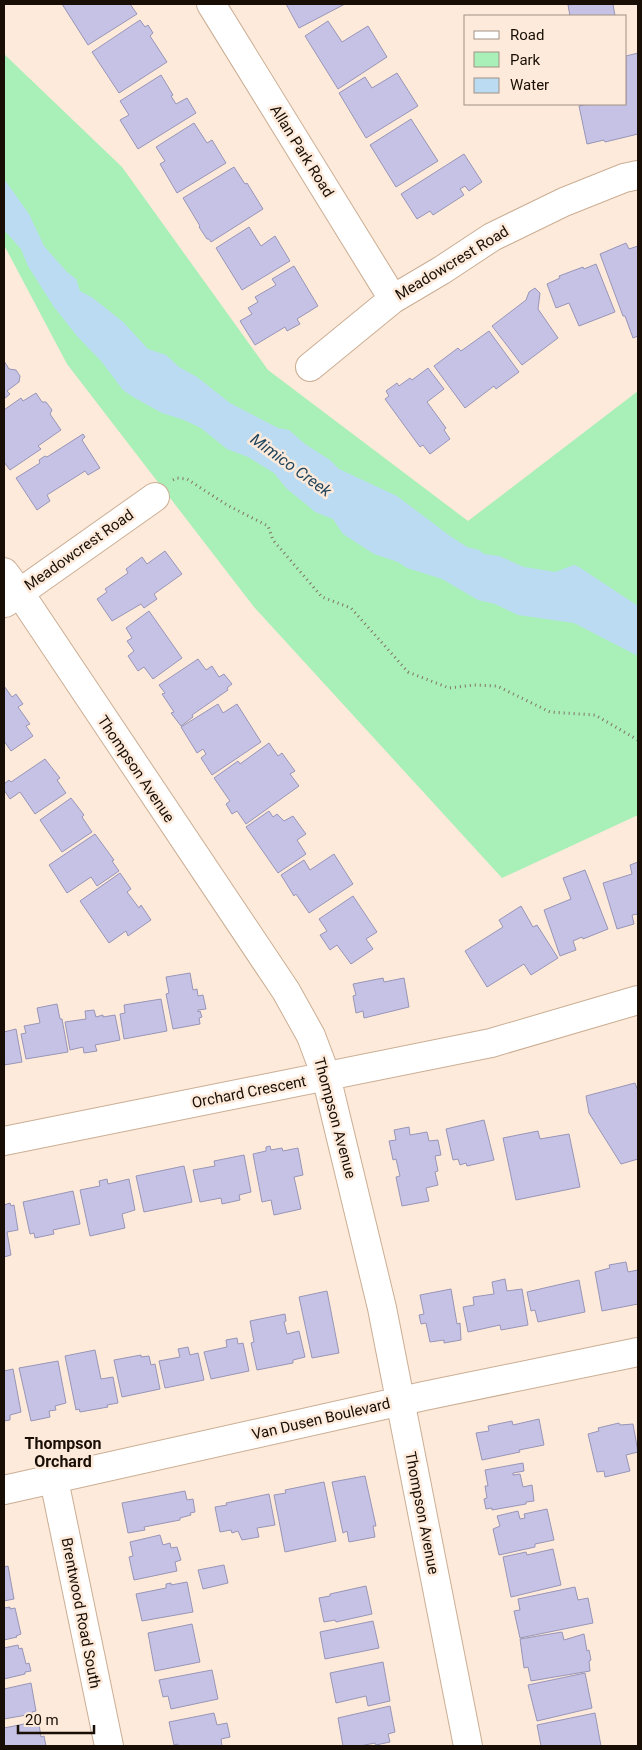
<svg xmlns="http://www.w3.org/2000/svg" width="642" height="1750" font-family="Roboto,sans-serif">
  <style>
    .green { fill: #a9efb8 }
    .water { fill: #badbf2 }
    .building { fill: #c5c2e5; stroke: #9895b7 }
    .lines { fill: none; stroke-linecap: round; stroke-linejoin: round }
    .minor-casing { stroke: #cbae94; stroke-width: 30 }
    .path { stroke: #817367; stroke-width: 3; stroke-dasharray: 1 4; stroke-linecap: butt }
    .minor { stroke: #fff; stroke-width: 28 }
    .labels { text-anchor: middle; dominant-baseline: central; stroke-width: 5; stroke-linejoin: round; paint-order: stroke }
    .street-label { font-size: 15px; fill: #180e05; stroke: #fdeada }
    .water-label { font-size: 16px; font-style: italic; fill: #20455d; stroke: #fdeada }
    .neighbourhood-label { font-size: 16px; font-weight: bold; fill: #180e05; stroke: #fdeada }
  </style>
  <rect width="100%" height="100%" fill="#fdeada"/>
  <path class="green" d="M4,54L122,167L268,370L468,521L638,391V815L502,878L254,607L67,364L4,245Z"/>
  <path class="water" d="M4,179L29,214L44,246L67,272L76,279L80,291L93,298L123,322L148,349L166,355L179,367L197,377L230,403L278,428L289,430L305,444L330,460L339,469L397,496L450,536L467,547L479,550L484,554L499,556L524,567L537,569L555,572L574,565L579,567L638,606V656L574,623L518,615L495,604L478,600L442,579L407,568L398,562L374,554L343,534L333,519L315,512L307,505L287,489L274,473L248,457L227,449L201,428L184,420L162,413L133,397L123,390L101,361L77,336L54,307L28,266L21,249L4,230Z"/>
  <path class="building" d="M62,4H130L137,14L88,45Z
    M286,4H345L299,28Z
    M573,4H613L615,16H570L568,5Z
    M140,20L145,27L148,25L153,33L150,36L167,62L119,93L92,52Z
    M328,21L342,42L368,26L387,57L338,89L305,36Z
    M638,53V134L605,142L604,140L587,144L579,106L588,104H626V56Z
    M397,73L418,106L366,138L339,93L365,77L372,88Z
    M161,75L173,95L171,96L176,104L187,98L196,113L138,149L120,120L129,115L120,101Z
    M411,119L438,161L396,187L370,145Z
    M194,123L207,143L212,140L226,163L177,193L160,164L165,161L156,147Z
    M464,154L482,182L469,191L465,186L460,189L464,195L433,215L430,211L417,219L401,194Z
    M234,167L245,184L247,183L263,209L211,242L209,239H207L199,227L200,226L183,198Z
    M249,227L261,246L275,236L290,261L242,290L216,248Z
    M626,243L629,249L638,246V336L633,338L625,316H623L600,254Z
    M596,264L615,312L579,326L569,303L556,308L547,284L560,278L559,276L583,267L584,269Z
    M294,266L318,306L297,319L300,324L287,331L285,327L255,345L240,321L252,314L248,308L258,302L255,297L276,285L272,279Z
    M535,288L540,293L538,309L558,338L522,365L492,326L526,300L529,292Z
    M489,331L519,372L496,389L494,386L465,408L434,366L458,348L461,351Z
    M4,361L9,369L16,370L20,376L19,382L7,391L10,394L4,399Z
    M428,368L444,389L427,402L446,428L444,430L450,439L430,454L423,445L420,447L385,399L389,396L386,391L397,383L399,386L410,378L412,380Z
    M36,393L42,402H46L52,410L50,414L61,430L38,446L41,449L10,470L4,462V410L21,398L23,401Z
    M83,434L85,437L82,440L100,468L88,475L85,471L47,495L50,501L37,510L16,478L40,463L39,460L45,456L47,457Z
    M165,551L182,574L154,594L157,599L144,608L141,604L112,621L97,599L107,592L105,589L128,573L126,569L142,557L147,564Z
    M149,611L182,658L153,679L144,667L138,671L128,656L134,651L127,641L132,638L126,628Z
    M198,659L206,670L212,666L219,677L224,674L232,684L227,688L228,690L192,715L193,717L181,726L171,713L174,712L162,694L165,693L159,685Z
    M4,686L12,697L16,694L23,704L18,707L30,724L26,726L33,736L11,751L4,741Z
    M218,704L223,713L237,704L261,742L212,775L201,758L206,754L203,749L197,753L181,727Z
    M269,743L278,756L282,753L295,771L290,774L299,786L246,824L237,811L232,814L226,804L230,801L214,778L238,761L240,764Z
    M45,759L60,778L57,780L66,793L35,814L20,792L10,799L4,790V784L9,780L11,782Z
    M71,798L84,815L82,817L92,832L62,852L40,820Z
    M269,811L273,817L277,814L284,821L293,816L306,834L297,840L306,854L278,873L246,827Z
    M95,834L114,860L112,861L119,871L97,886L91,877L67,893L49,865Z
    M334,854L353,884L309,913L296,894L294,896L281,875L304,860L310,870Z
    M638,862V914L632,915L634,924L617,929L603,883L632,874L630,865Z
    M585,870L608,929L583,939L582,937L573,941L576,950L560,956L544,910L571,899L563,878Z
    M120,873L131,889L127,892L139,908L141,905L151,920L128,936L126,931L109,943L80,901Z
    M353,896L377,932L366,939L373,949L351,964L337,945L330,950L320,935L327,931L319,919Z
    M521,906L533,927L537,925L558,958L531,975L524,964L487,987L465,951L503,927L499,920Z
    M190,973L193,990L197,989L198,996L203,995L206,1009L198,1010V1012L200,1011L202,1017L199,1018L200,1024L173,1029L166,994L169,993L166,977Z
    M383,978L384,982L404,978L409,1007L364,1018L363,1011L356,1013L353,996L356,995L353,984Z
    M161,999L167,1031L124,1039L120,1014L125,1013L124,1005Z
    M57,1004L60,1019H62L68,1052L26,1059L21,1034L26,1033L24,1026L40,1023L37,1008Z
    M94,1010L96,1017L103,1015V1017L115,1015L120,1040L95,1045L97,1051L84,1053L83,1047L70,1050L65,1022L86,1019L85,1011Z
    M16,1029L22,1062L4,1065V1032Z
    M635,1083L638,1091V1159L621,1164L589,1113L586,1096Z
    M484,1120L494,1160L467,1166L466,1163L460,1165L458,1159L453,1160L446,1129Z
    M409,1127L410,1135L427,1132L429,1141L438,1140L441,1155L435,1156L438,1171L435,1172L438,1185L426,1188L429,1201L402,1206L396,1177L400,1176L396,1159L393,1160L389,1141L396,1140L394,1130Z
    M538,1131L540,1139L569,1134L580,1187L516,1200L503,1138Z
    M270,1146L271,1150L282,1148L283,1151L298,1148L303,1175L294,1177L301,1209L274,1215L271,1200L262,1202L253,1154L266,1151V1147Z
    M244,1155L251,1192L239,1195L240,1200L222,1204L221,1198L200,1202L193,1170L215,1166L214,1161Z
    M184,1166L192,1202L144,1212L136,1176Z
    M107,1179L108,1184L129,1179L135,1210L122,1214L125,1228L90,1236L80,1190L100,1186L99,1181Z
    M73,1191L80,1224L53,1230L54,1234L35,1238L34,1233L30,1234L23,1202Z
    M10,1203L11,1206L14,1205L18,1230L7,1232L11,1255L4,1257V1205Z
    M626,1262L628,1272L638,1270V1304L602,1311L595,1272L610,1268L609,1265Z
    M505,1279L507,1291L522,1289L528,1325L501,1330L500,1325L468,1332L463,1307L474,1305L473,1297L494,1294L492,1282Z
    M579,1280L585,1312L538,1322L535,1310L531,1311L527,1292Z
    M451,1289L457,1324L460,1323L461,1340L444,1343V1340L430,1342L426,1323L421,1324L419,1315L424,1314L420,1295Z
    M327,1291L339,1353L312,1358L299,1297Z
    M285,1314L286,1321L284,1322L287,1334L299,1331L305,1357L293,1360V1363L257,1370L251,1343L254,1342L250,1321Z
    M237,1338L238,1344L243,1343L249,1371L211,1379L204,1352L227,1347L226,1340Z
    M188,1347L190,1355L198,1353L204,1380L165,1388L159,1361L180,1357L178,1349Z
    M95,1350L101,1379L113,1377L118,1403L107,1405L108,1407L80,1412L79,1409L76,1410L65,1356Z
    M141,1355V1357L149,1356L151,1365L155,1364L160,1389L122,1397L114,1360Z
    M58,1361L66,1403L55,1406L56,1410L49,1411L50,1417L31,1421L19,1368Z
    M13,1369L21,1412L10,1415V1420L4,1421V1371Z
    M539,1419L544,1445L519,1450L520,1452L482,1460L476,1433L489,1431L488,1426L512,1421L513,1425Z
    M619,1423L620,1425L633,1424L638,1452L626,1455L630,1471L605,1477L604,1471L597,1472L588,1434L599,1431L598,1428Z
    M523,1463L524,1471L513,1473V1475L520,1474L523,1487L532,1485L534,1501L526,1502V1504L492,1510V1508L486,1509L484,1499L487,1498L485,1486H488L485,1470Z
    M365,1476L376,1526H373L375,1537L349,1542L347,1531L343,1533L332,1482Z
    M324,1482L336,1541L285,1552L274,1495L286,1493L285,1490Z
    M185,1491L187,1500L193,1499L195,1512L190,1513L191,1515L180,1518V1520L144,1527L145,1530L128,1533L122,1503Z
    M269,1494L275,1525L257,1528L259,1537L242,1540L238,1531L232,1533L231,1530L220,1532L215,1507L227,1505L226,1503Z
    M547,1509L554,1540L535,1544V1547L499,1555L493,1529L500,1526L497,1516L518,1511L520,1519L525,1518L524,1514Z
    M160,1535L163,1545L170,1543L171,1548L177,1547L181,1560L175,1562L177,1571L134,1580L129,1557L133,1556L130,1542Z
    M553,1549L561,1585L511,1597L503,1557L526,1552L527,1555Z
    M224,1565L228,1583L203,1589L198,1570Z
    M8,1566L14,1599L4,1601V1567Z
    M187,1582L193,1612L142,1621L136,1594L166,1588V1584L171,1583V1585Z
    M366,1586L372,1614L336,1622L335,1620L324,1622L319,1598L330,1596V1594Z
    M575,1587L578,1600L588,1598L593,1623L520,1638L514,1611L520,1610L518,1599Z
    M10,1607V1609L15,1608L21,1634L16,1636L17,1637L4,1640V1608Z
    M373,1621L379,1648L325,1659L320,1632Z
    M192,1624L200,1662L155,1671L148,1633Z
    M562,1632L564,1640L584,1634L587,1651L589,1650L591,1660L589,1661L590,1671L531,1681L528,1667L524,1668L520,1639Z
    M18,1645L19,1649L22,1648L26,1664L29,1663L31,1671L25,1672V1674L4,1679V1648Z
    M383,1662L390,1701L368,1706L366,1696L336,1703L330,1673Z
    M212,1670L218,1699L171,1709L168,1696L163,1697L159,1680Z
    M585,1673L592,1708L537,1721L528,1685Z
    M31,1683L36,1711L32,1712V1714L4,1719V1689Z
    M390,1706L395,1732L388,1734L390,1742L376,1745L375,1743L360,1746H343L338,1718Z
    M214,1713L217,1725L227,1723L230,1737L221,1739L222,1746H178V1744L174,1745L169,1722Z
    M595,1713L601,1746H541L537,1725Z
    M34,1722V1725L39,1724L41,1737L44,1736L46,1746H4V1728Z"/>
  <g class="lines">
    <defs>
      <path id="minor" d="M211,4L393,299
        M310,367L393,299L442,270L492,237L564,202L624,178L638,175
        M4,572L19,592L286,991L311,1036L326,1076L382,1308L468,1746
        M5,603L155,497
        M4,1141L491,1043L638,1000
        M54,1480L109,1746
        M4,1490L424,1396L638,1352"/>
    </defs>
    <use href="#minor" class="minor-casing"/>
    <path class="path" d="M173,480L177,478L187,479L227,505L268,526L273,540L322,597L351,608L408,672L449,688L474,685L497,686L550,712L595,715L638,740"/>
    <use href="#minor" class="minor"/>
  </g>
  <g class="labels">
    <g class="street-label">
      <text transform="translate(302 151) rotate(58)">Allan Park Road</text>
      <text transform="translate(452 263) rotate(-31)">Meadowcrest Road</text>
      <text transform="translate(79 550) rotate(-35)">Meadowcrest Road</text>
      <text transform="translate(136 769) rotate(56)">Thompson Avenue</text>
      <text transform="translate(249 1092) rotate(-11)">Orchard Crescent</text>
      <text transform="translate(335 1118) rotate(75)">Thompson Avenue</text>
      <text transform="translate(321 1419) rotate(-13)">Van Dusen Boulevard</text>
      <text transform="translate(422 1513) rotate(79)">Thompson Avenue</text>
      <text transform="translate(81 1613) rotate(79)">Brentwood Road South</text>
    </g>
    <g class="water-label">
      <text transform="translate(291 465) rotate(36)">Mimico Creek</text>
    </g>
    <g class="neighbourhood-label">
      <text x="63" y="1443">Thompson<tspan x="63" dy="18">Orchard</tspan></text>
    </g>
  </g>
  <rect width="642" height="1750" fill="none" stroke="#180e05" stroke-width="10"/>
  <rect x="464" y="15" width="162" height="90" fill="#fdeada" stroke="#a19285"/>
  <rect x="474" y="31" width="25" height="8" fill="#ffffff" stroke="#a19285"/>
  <text x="510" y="40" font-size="15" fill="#180e05">Road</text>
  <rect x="474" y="52" width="25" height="15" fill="#a9efb8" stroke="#a19285"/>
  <text x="510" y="65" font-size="15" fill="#180e05">Park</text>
  <rect x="474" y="78" width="25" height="15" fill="#badbf2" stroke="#a19285"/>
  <text x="510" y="90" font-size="15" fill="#180e05">Water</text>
  <path d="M18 1725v8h76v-8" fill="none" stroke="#180e05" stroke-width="2.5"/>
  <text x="25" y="1725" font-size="15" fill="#180e05" stroke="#fdeada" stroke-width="4" paint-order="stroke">20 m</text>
</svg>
